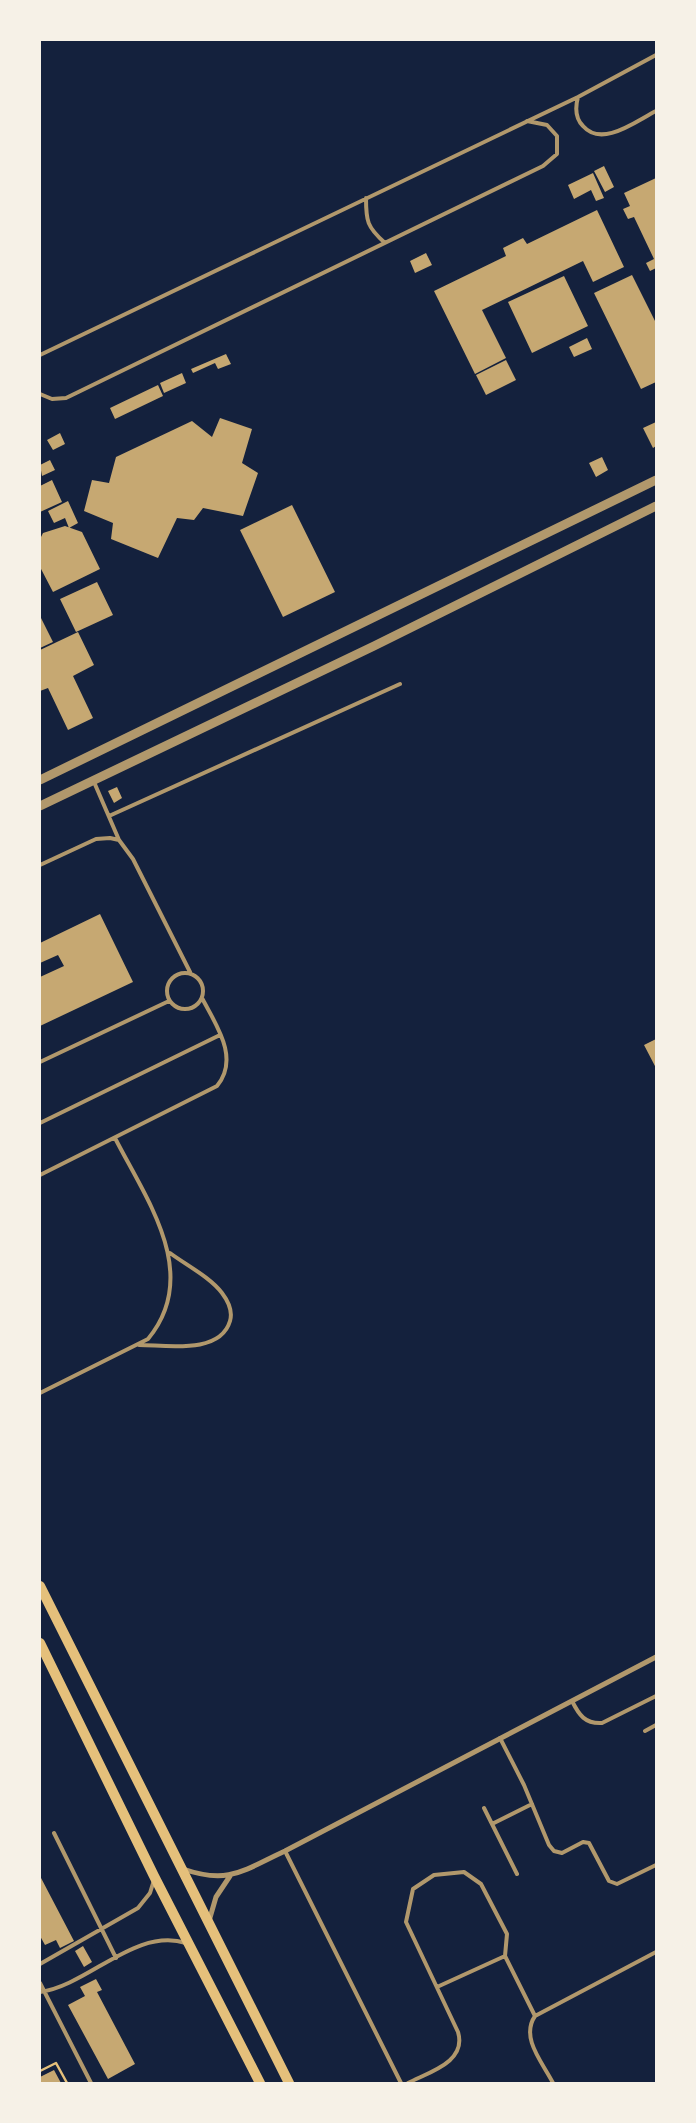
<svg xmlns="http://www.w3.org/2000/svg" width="696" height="2123" font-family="Helvetica,sans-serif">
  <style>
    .building { fill: #c6a872 }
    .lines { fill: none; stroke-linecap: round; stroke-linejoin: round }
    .path { stroke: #e5c07b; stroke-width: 2.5 }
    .service { stroke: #b1986c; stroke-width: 4 }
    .minor { stroke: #b1986c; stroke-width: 5 }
    .tertiary { stroke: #b1986c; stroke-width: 9 }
    .secondary { stroke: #e5c07b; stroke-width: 10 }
  </style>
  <rect width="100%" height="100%" fill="#14213d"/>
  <path class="building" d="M604,166L614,187L605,192L594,171Z
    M593,173L604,198L596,201L591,190L574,199L568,185Z
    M656,178V268L650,271L646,263L654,259L634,217L628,219L623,209L630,206L624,193Z
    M597,210L624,267L593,282L583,261L482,310L506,358L475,374L434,291L506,256L503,248L523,238L527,244Z
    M426,253L432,265L415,273L410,261Z
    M632,275L656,323V382L641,389L594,293Z
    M564,276L588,326L532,353L508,302Z
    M587,338L592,349L574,357L569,347Z
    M226,354L231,364L218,369L215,363L193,373L191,369Z
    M506,360L516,380L486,395L476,375Z
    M182,373L186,383L164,393L160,383Z
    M158,385L163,396L115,419L110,408Z
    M220,418L252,429L242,463L258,473L243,516L203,508L194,520L177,518L158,558L111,539L113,523L84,511L92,480L109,483L116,457L192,421L212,437Z
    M656,422V446L653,448L643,428Z
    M60,433L65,444L53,450L47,440Z
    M602,457L608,470L596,477L589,463Z
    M50,460L55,470L42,476L40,465Z
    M52,480L62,502L40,512V486Z
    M68,501L78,523L69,528L65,518L54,523L48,511Z
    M292,505L335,592L283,617L240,530Z
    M65,526L82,532L100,569L53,592L40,567V539L43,533Z
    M97,582L113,615L76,632L60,599Z
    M41,618L53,642L40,648V619Z
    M78,632L94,665L73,676L93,718L68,730L48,688L40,691V650Z
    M117,787L122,798L114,803L108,791Z
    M100,914L133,982L40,1026V977L64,966L58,955L40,963V943Z
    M656,1039V1068L644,1045Z
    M40,1876L74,1941L60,1948L56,1940L45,1945L40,1936Z
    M83,1946L92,1962L84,1967L75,1951Z
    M96,1979L102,1990L97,1992L135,2064L108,2079L68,2005L85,1996L80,1987Z
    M54,2070L61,2083H40V2077Z"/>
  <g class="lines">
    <path class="path" d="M40,2071L56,2063L67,2083"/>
    <path class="service" d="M578,97C575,108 575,118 583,126C602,148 636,121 656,111
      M366,198C366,221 367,227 385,243
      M40,355L578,97L656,55
      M40,394L52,399L66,398L543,166L557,154V136L547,125L527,121
      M94,782L119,840
      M109,816L400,684
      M40,865L96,839L110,838L119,840L133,859L190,972
      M167 991a18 18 0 1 1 36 0a18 18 0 1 1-36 0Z
      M40,1062L169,1001
      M40,1123L220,1035
      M40,1175L217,1086C240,1058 216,1025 202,998
      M139,1345C166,1345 220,1355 230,1321C233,1311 228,1301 222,1293C210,1277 186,1265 170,1253
      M40,1393L148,1339C202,1274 146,1199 115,1138
      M572,1701C579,1715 585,1724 602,1723L656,1696
      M645,1731L656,1725
      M500,1738L524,1785L549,1845L554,1851L562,1853L583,1842L589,1843L609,1881L617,1884L656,1865
      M484,1808L517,1874
      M492,1824L532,1804
      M54,1833L116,1958
      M285,1851L401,2083
      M40,1964L138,1908L150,1893L154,1880
      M40,1983L91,2083
      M437,1987L505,1956
      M40,1992C89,1985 135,1927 186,1943
      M408,2083C429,2072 467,2062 458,2032L406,1922L413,1889L434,1875L464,1872L481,1884L507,1934L505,1956L535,2016
      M553,2083C543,2063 520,2038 535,2016L656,1952"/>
    <path class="minor" d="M183,1869C229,1885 244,1870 285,1851L656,1657
      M209,1921L216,1897L230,1876"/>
    <path class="tertiary" d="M40,780L656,480
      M40,806L374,646L656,506"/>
    <path class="secondary" d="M40,1586L289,2083
      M40,1643L154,1876L260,2083"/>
  </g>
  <rect width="696" height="2123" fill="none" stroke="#f6f1e7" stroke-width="82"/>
</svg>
